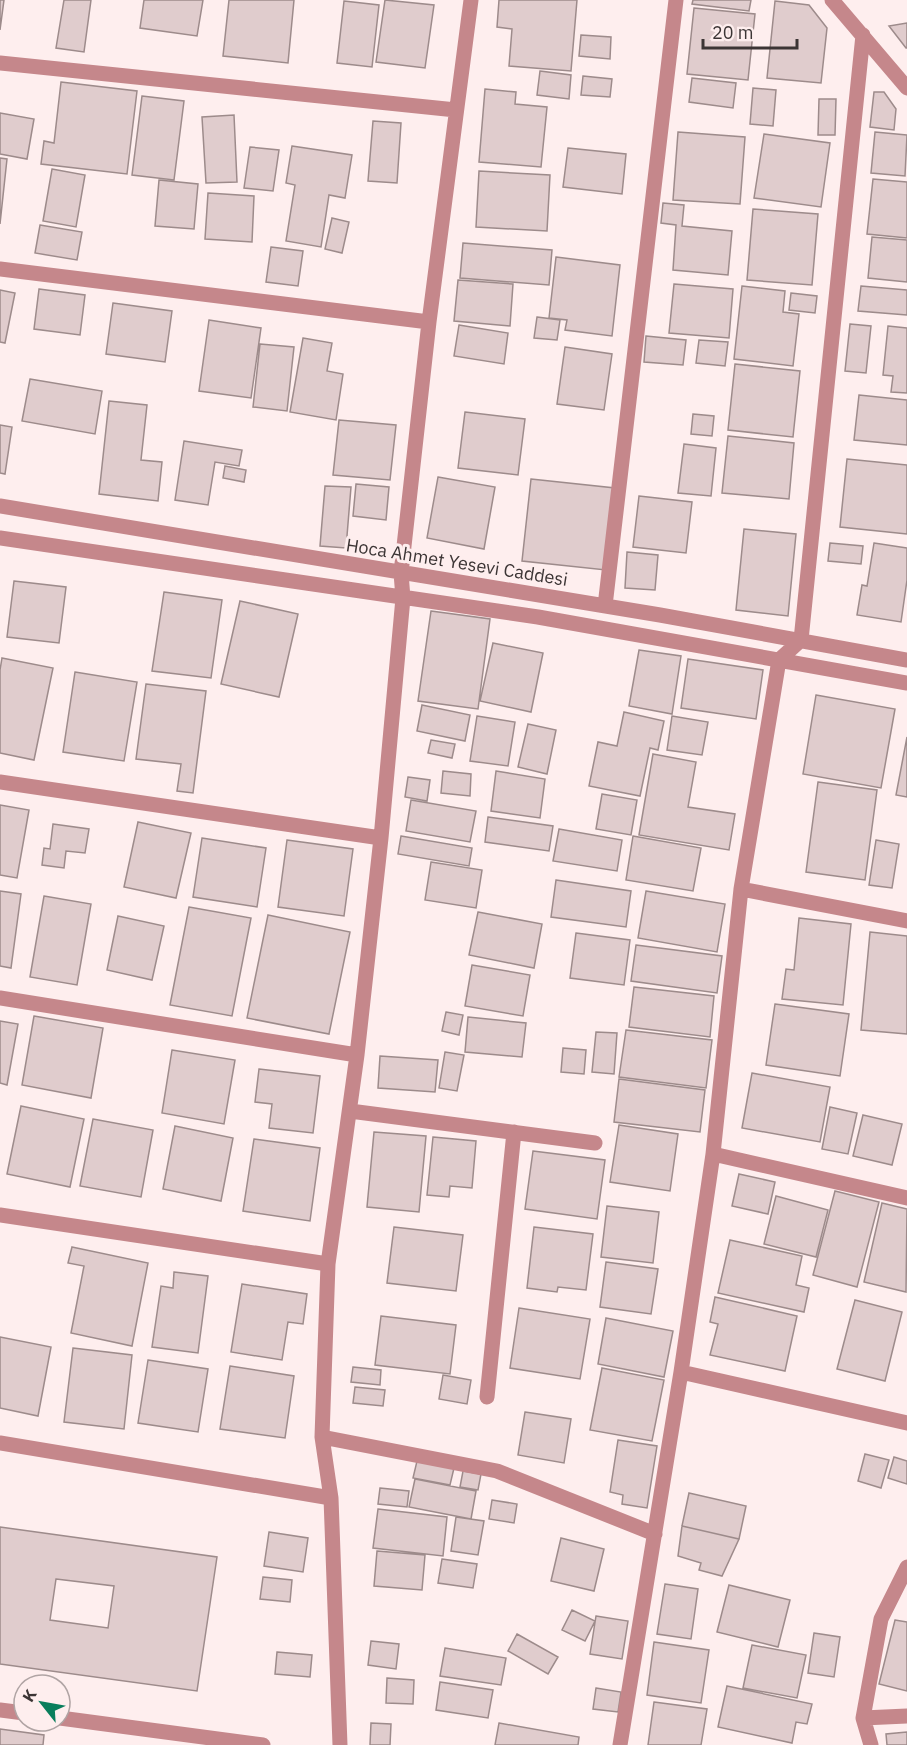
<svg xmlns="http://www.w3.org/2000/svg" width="907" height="1745" font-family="'IBM Plex Sans',sans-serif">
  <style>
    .building { fill: #e0cccd; stroke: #9d8b8b; stroke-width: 1.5; fill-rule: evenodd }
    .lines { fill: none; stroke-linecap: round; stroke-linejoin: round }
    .minor { stroke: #c5878b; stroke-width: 15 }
    .labels { text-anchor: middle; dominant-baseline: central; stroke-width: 6; stroke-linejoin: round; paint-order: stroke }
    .street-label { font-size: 18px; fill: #3c3535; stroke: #feeeee }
  </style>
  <rect width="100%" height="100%" fill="#feeeee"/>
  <path class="building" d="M0,0H4L0,30Z
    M64,0H91L84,52L56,48Z
    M144,0H203L197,36L140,28Z
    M229,0H294L288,63L223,56Z
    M385,0L434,5L425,68L376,62Z
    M499,0H577L571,71L509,66L512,29L497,27Z
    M693,0H751L749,11L692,4Z
    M344,1L379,5L372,67L337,63Z
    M775,1L809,5L827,28L821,83L767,78Z
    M694,8L755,14L748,80L687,74Z
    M907,23V48H906L889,26Z
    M581,35L611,37L610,59L579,56Z
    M540,71L571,75L569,99L537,95Z
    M583,76L612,79L610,97L581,95Z
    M692,78L736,83L733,108L689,102Z
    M61,82L137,91L127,174L41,164L44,141L54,143Z
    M753,88L776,90L773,126L750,124Z
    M485,89L516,92L515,104L547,107L541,167L479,162Z
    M874,92H884L896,109L894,130L870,127Z
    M142,96L184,101L174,180L132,175Z
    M819,99H836L835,135H818Z
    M0,113L34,119L27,159L0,154Z
    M234,115L237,182L206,183L202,117Z
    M373,121L401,123L397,183L368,181Z
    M678,132L745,137L740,204L673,200Z
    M875,132L907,135L905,176L871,173Z
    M764,134L830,143L821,207L754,198Z
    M292,146L352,155L345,198L329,195L321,247L286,241L295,185L286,183Z
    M250,147L279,150L273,191L244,188Z
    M568,148L626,154L622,194L563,187Z
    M0,158L7,159L0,224Z
    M52,169L85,175L76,227L43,221Z
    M479,171L550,175L547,231L476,227Z
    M873,179L907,182V238L867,234Z
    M159,180L198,184L194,229L155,226Z
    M208,193L254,196L252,242L205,239Z
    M663,203L684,205L682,226L732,231L728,275L673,270L676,225L661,223Z
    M753,209L818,214L812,285L747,280Z
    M332,218L349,222L342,253L325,249Z
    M40,225L82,232L77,260L35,253Z
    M872,237L907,240V282L868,278Z
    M463,243L552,250L549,285L460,278Z
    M271,247L303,251L298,286L266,282Z
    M556,257L620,265L612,336L565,330L567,320L549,318Z
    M458,280L513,284L510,326L454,321Z
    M674,284L733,289L729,338L669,333Z
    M742,286L785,291L783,312L799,314L793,366L734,359Z
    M861,286L907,290V315L858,311Z
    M39,289L85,295L80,335L34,329Z
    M0,290L15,293L5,343L0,342Z
    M791,293L817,296L815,313L789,310Z
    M113,303L172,311L165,362L106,354Z
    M537,317L560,320L557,340L534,338Z
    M209,320L261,328L251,398L199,391Z
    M850,324L871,326L866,373L845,371Z
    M459,325L508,333L504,364L454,356Z
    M888,326L907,328V393L891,392L893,376L883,375Z
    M646,336L686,340L683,365L644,362Z
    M303,338L332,343L327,371L343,374L336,420L290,412Z
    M699,340L728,342L725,366L696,363Z
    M260,344L294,347L287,411L253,407Z
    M565,347L612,354L604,410L557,404Z
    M735,364L800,371L793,437L728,430Z
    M30,379L102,391L95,434L22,421Z
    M859,395L907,400V445L854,440Z
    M109,401L147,405L141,460L162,462L158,501L99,494Z
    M465,412L525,419L518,475L458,468Z
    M693,414L714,416L712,436L691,434Z
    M339,420L396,425L390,480L333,475Z
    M0,425L12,427L5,474L0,473Z
    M728,436L794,443L789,499L722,493Z
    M184,441L242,450L239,466L215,462L208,505L175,500Z
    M684,444L716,448L711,496L678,493Z
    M847,459L907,465V534L840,527Z
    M225,466L246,470L244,482L223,478Z
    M438,477L495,487L484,549L427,538Z
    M531,479L615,488L606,570L522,561Z
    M356,484L389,487L386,520L353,516Z
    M325,486L351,487L346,548L320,546Z
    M639,496L692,502L686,553L633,547Z
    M744,529L796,534L788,616L736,610Z
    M830,543L863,546L861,564L828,561Z
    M874,543L907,548V580L901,622L857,615L862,585L867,586Z
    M627,552L658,555L655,590L625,588Z
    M14,581L66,587L59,643L7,637Z
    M164,592L222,600L211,678L152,671Z
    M240,601L298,614L279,697L221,684Z
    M431,611L490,619L478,709L418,701Z
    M493,643L543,653L531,712L480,701Z
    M639,650L681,656L672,714L629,706Z
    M2,658L53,668L34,760L0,753V670Z
    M688,659L763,670L756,719L681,708Z
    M75,672L137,682L124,761L63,752Z
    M146,684L206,691L193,793L177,791L181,764L136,759Z
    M816,695L895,709L881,788L803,774Z
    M422,705L470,715L465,741L417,731Z
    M624,712L664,721L658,750L650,748L640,796L589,786L598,742L617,746Z
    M477,716L515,722L508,766L470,761Z
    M672,716L708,722L702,755L667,750Z
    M528,724L556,730L547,774L518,767Z
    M907,737V797L896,795Z
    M431,740L455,744L452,758L428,753Z
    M653,754L696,762L688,807L735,814L729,850L639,835Z
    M443,771L471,774L470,796L441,793Z
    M496,771L545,779L540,818L491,811Z
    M408,777L430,780L427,801L405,797Z
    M818,782L877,790L865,880L806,872Z
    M602,794L637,800L631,835L596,829Z
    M411,800L476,811L470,842L406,831Z
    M0,805L29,810L17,878L0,875Z
    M488,817L553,826L549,851L485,842Z
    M138,822L191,833L176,898L124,887Z
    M53,824L89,829L85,853L66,851L64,868L42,865L44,848L50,849Z
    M559,829L622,840L617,871L553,861Z
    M401,836L472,848L469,866L398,854Z
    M633,836L701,848L693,891L626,880Z
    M202,838L266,848L257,907L193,897Z
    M287,840L353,849L344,916L278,907Z
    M876,840L899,844L892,888L869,885Z
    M431,862L482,870L476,908L425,900Z
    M556,880L631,891L626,927L551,917Z
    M0,891L21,894L11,968L0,966Z
    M646,891L725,904L717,952L638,938Z
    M44,896L91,904L77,985L30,977Z
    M189,907L251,918L232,1016L170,1005Z
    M478,912L542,924L534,968L469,955Z
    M268,915L350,932L329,1034L247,1018Z
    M118,916L164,926L152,980L107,970Z
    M799,918L851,924L843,1005L782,999L786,969L794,970Z
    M870,932L907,936V1034L861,1030Z
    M576,933L630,940L624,985L570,978Z
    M636,945L722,956L717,993L631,981Z
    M472,965L530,975L523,1016L465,1006Z
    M634,987L714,996L710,1037L629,1027Z
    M775,1004L849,1014L840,1076L766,1065Z
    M446,1012L463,1015L459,1035L442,1031Z
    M34,1016L103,1028L91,1098L22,1085Z
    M468,1017L526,1023L522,1057L465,1052Z
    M0,1021L18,1024L7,1085L0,1083Z
    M626,1030L712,1040L706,1088L619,1077Z
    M596,1032L617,1033L614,1074L592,1072Z
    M563,1048L586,1050L584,1074L561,1072Z
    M172,1050L235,1060L224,1124L162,1113Z
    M445,1052L464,1055L457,1091L439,1088Z
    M380,1056L438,1060L435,1092L378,1088Z
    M259,1069L320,1076L313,1133L269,1128L272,1104L255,1102Z
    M752,1073L830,1087L820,1142L742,1128Z
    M619,1079L705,1090L700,1132L614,1122Z
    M21,1106L84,1119L70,1187L7,1174Z
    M830,1107L857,1113L848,1154L822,1149Z
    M863,1115L902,1124L892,1165L853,1156Z
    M93,1119L153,1130L141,1197L80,1186Z
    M619,1125L678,1134L670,1191L610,1182Z
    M175,1126L233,1138L221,1201L163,1189Z
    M374,1132L426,1136L419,1212L367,1207Z
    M433,1137L476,1141L472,1188L450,1186L449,1197L427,1195Z
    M254,1139L320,1148L310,1221L243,1211Z
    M533,1151L605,1160L597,1219L525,1209Z
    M739,1174L775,1182L768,1214L732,1206Z
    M835,1191L879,1202L857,1287L813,1275Z
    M776,1196L828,1210L816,1257L764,1244Z
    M882,1203L907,1209L906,1292L864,1282Z
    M607,1206L659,1212L653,1263L601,1257Z
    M394,1227L463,1235L456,1291L387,1283Z
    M534,1227L593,1234L586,1290L558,1287L557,1292L527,1288Z
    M730,1240L802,1256L796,1285L809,1288L804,1312L718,1293Z
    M72,1247L148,1263L132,1346L71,1333L84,1266L68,1263Z
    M606,1262L658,1269L651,1314L600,1307Z
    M174,1272L208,1276L198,1353L152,1347L161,1286L173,1288Z
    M242,1284L307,1294L303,1324L288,1322L282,1360L231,1352Z
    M715,1297L797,1316L785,1371L710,1355L718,1324L710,1322Z
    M855,1300L902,1312L885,1381L837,1369Z
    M519,1308L590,1319L580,1379L510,1368Z
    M381,1316L456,1325L450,1374L375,1365Z
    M606,1318L673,1331L664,1377L598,1364Z
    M0,1337L51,1347L38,1416L0,1408Z
    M73,1348L132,1355L124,1429L64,1422Z
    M148,1360L208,1369L198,1432L138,1423Z
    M230,1366L294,1376L285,1438L220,1429Z
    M353,1367L381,1370L380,1385L351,1382Z
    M602,1368L664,1380L652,1441L590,1430Z
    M443,1375L471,1380L467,1404L439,1399Z
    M355,1387L385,1390L383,1406L353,1403Z
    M525,1412L571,1419L564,1463L518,1455Z
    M618,1440L657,1446L647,1508L622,1504L623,1495L610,1492Z
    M865,1454L889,1460L881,1488L858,1481Z
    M894,1457L907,1461V1484L888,1478Z
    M417,1461L454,1468L450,1485L413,1478Z
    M463,1471L481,1474L478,1490L460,1487Z
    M415,1479L476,1491L471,1519L409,1507Z
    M380,1488L409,1491L407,1507L378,1504Z
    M689,1493L746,1506L739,1539L682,1526Z
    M492,1500L517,1504L514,1523L489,1519Z
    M378,1509L447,1517L443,1556L373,1548Z
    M456,1517L484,1521L478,1555L451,1551Z
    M682,1526L739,1539L722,1576L699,1570L701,1563L678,1556Z
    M0,1527L217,1557L197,1691L0,1664ZM56,1579L114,1586L108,1628L50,1620Z
    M269,1532L308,1538L303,1572L264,1566Z
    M561,1538L604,1549L594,1591L551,1581Z
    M377,1551L425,1555L422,1590L374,1586Z
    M442,1559L477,1564L473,1588L438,1583Z
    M263,1577L292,1580L290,1602L260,1599Z
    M665,1584L698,1589L691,1639L657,1634Z
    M729,1585L790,1600L778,1647L717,1632Z
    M572,1610L595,1621L585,1641L562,1630Z
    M596,1616L628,1621L622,1659L590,1654Z
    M895,1620L907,1622V1691L879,1684Z
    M814,1633L840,1637L834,1677L808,1673Z
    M517,1634L558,1657L548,1674L508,1651Z
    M371,1641L399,1644L396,1669L368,1665Z
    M654,1642L709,1650L701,1703L647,1695Z
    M752,1645L806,1655L797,1698L743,1688Z
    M445,1648L506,1658L501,1685L440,1676Z
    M277,1652L312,1655L310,1677L275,1674Z
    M387,1678L414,1680L413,1704L386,1703Z
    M440,1682L493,1690L488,1718L436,1710Z
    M727,1686L812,1704L807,1724L796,1722L792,1743L718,1727Z
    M596,1688L621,1692L618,1712L593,1709Z
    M654,1702L707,1709L701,1745H648Z
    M371,1723L391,1724L390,1745H370Z
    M499,1723L579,1737L578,1745H495Z
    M0,1729L44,1735L43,1745H0Z
    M907,1732V1745H887L886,1734Z"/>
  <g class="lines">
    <path class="minor" d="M832,0L907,88
      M0,63L456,110
      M0,269L429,322
      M0,506L660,615L907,660
      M0,538L538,617L907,683
      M605,606L676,0
      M0,782L381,838
      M741,889L907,921
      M0,998L357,1055
      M350,1111L595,1143
      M713,1154L907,1198
      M0,1215L328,1264
      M681,1372L907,1423
      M487,1397L514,1132
      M322,1437L497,1471L655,1534
      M0,1443L331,1498
      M0,1710L24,1713
      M60,1718L263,1745
      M863,1718L907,1716
      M340,1745L331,1498L322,1437L328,1264L357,1055L381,838L403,598L401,573L429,322L471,0
      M620,1745L681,1372L713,1154L741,889L779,660L801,640L863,35
      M871,1745L863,1718L881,1619L907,1567"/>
  </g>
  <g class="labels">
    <g class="street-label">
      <text transform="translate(457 562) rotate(9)">Hoca Ahmet Yesevi Caddesi</text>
    </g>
  </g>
  <g transform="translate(42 1703) rotate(301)"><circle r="28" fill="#feeeee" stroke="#b0a4a4" stroke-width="1.5"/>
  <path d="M0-4.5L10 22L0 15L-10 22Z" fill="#097e5c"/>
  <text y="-9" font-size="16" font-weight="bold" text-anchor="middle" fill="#3c3535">K</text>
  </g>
  <path d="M703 39v9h94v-9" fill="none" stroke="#3c3535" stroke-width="3"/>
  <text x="712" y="39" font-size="18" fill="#3c3535" stroke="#feeeee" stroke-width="4.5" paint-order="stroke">20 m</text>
</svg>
